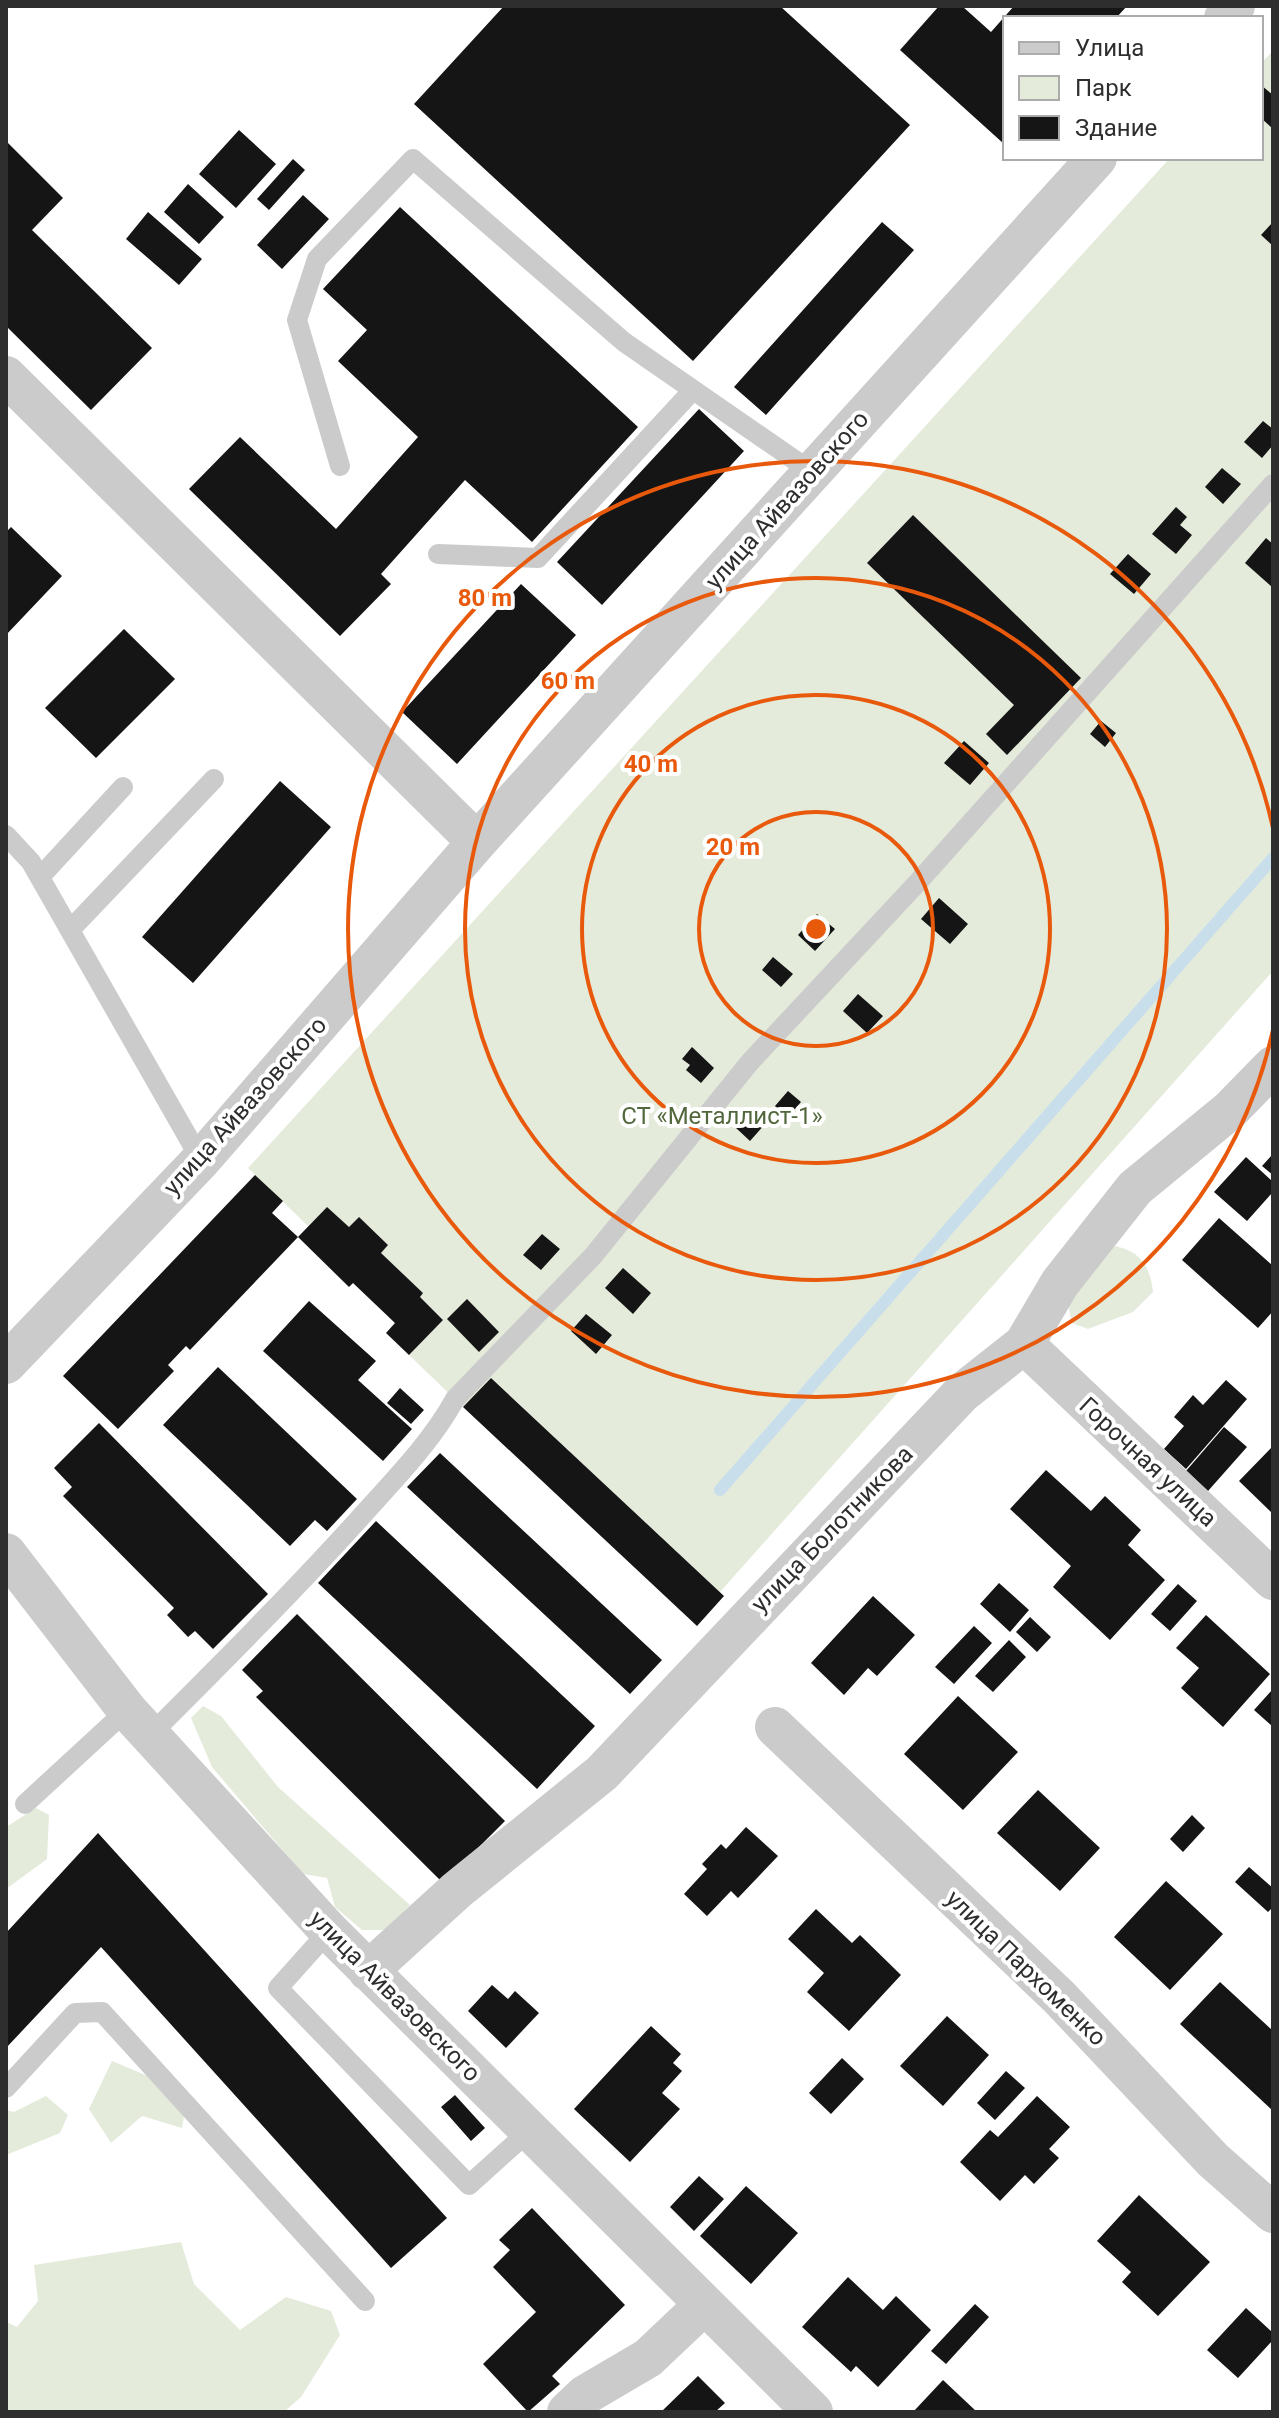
<svg xmlns="http://www.w3.org/2000/svg" width="1279" height="2418" font-family="Roboto,sans-serif">
  <style>
    .green { fill: #e4ebdb }
    .lines { fill: none; stroke-linecap: round; stroke-linejoin: round }
    .stream { stroke: #c8deeb; stroke-width: 12 }
    .building { fill: #151515 }
    .service { stroke: #cbcbcb; stroke-width: 20 }
    .minor { stroke: #cbcbcb; stroke-width: 40 }
    .ring { fill: none; stroke: #e8590c; stroke-width: 4 }
    .labels { text-anchor: middle; dominant-baseline: central; stroke-width: 8; stroke-linejoin: round; paint-order: stroke }
    .street-label { font-size: 24px; fill: #2e2e2e; stroke: #fff }
    .park-label { font-size: 24px; fill: #52683c; stroke: #fff }
    .centre { fill: #e8590c; stroke: #fff; stroke-width: 4 }
    .ring-label { font-size: 24px; text-anchor: middle; font-weight: bold; fill: #e8590c; stroke: #fff; stroke-width: 8; stroke-linejoin: round; paint-order: stroke }
  </style>
  <rect width="100%" height="100%" fill="#fff"/>
  <path class="green" d="M1273,51V971L720,1592L491,1378L463,1407L409,1355L443,1319L420,1297L423,1293L381,1253L388,1245L359,1217L349,1227L327,1207L308,1226L248,1168L1170,158H1261V63Z
    M1105,1245C1136,1247 1150,1262 1153,1292L1133,1312L1088,1329L1072,1323L1067,1301Z
    M203,1706L221,1716L278,1787L410,1905L386,1930H362L335,1907L327,1878L303,1874L212,1767L191,1718Z
    M36,1808L49,1815L47,1859L6,1889V1827Z
    M112,2061L188,2093L182,2128L142,2116L111,2143L89,2109Z
    M46,2096L68,2115L60,2133L6,2155V2110L14,2112Z
    M181,2242L194,2284L240,2330L286,2297L331,2311L340,2335L301,2397L284,2412H6V2322L17,2327L38,2301L34,2265Z"/>
  <g class="lines">
    <path class="stream" d="M720,1490L1273,858"/>
  </g>
  <path class="building" d="M504,6H780L910,125L693,361L414,104Z
    M939,6H962L991,32L1014,6H1127L1116,18H1005L1004,144L900,50Z
    M1261,85L1273,95V129L1261,118Z
    M239,130L276,164L236,208L199,174Z
    M6,141L63,198L32,230L152,348L91,410L6,326Z
    M293,159L305,170L269,210L257,199Z
    M188,184L224,217L199,244L164,212Z
    M303,195L329,219L282,269L257,245Z
    M400,207L638,427L532,542L465,480L381,574L391,584L340,636L189,489L240,437L336,529L418,437L338,361L367,330L323,289Z
    M148,212L202,259L179,285L126,239Z
    M882,222L914,250L766,415L734,387Z
    M1273,222V246L1261,235Z
    M699,409L744,451L602,605L557,562Z
    M1263,421L1273,429V445L1262,458L1244,442Z
    M1222,468L1241,484L1223,504L1205,487Z
    M1176,507L1187,517L1180,525L1192,535L1176,554L1152,534Z
    M913,515L1081,678L1007,755L986,734L1014,705L867,563Z
    M11,527L62,576L6,635V532Z
    M1266,538L1273,544V588L1245,563Z
    M1128,554L1151,574L1134,594L1110,574Z
    M521,584L576,635L457,764L402,712Z
    M124,629L175,679L96,758L45,708Z
    M1101,721L1116,733L1105,747L1090,734Z
    M964,741L989,763L970,785L944,763Z
    M280,781L331,827L193,983L142,937Z
    M939,898L968,924L950,944L921,919Z
    M817,914L835,929L815,951L798,935Z
    M773,957L793,974L781,987L762,970Z
    M858,994L883,1016L867,1033L843,1011Z
    M692,1047L714,1068L701,1083L686,1070L690,1065L682,1059Z
    M788,1091L801,1102L787,1118L775,1106Z
    M751,1111L766,1123L750,1141L736,1128Z
    M1273,1154V1175L1262,1166Z
    M1246,1157L1273,1182V1192L1247,1221L1214,1192Z
    M255,1175L283,1201L272,1213L298,1237L190,1350L186,1346L168,1365L174,1371L118,1429L63,1376Z
    M327,1207L349,1227L359,1217L388,1245L381,1253L423,1293L420,1297L443,1320L409,1355L386,1333L395,1323L353,1283L349,1287L298,1237Z
    M1219,1218L1273,1266V1311L1258,1328L1182,1260Z
    M542,1234L560,1249L541,1270L523,1255Z
    M623,1268L651,1293L633,1314L605,1288Z
    M467,1299L499,1332L479,1352L447,1319Z
    M309,1301L376,1361L358,1380L412,1429L383,1461L263,1351Z
    M586,1314L612,1335L596,1354L571,1331Z
    M218,1367L357,1499L327,1531L315,1520L290,1546L163,1425Z
    M491,1378L724,1596L697,1626L463,1407Z
    M1226,1380L1247,1399L1186,1469L1164,1449L1184,1426L1174,1417L1193,1395L1203,1405Z
    M400,1388L424,1410L411,1424L387,1403Z
    M99,1423L268,1594L213,1649L195,1631L188,1637L167,1615L174,1608L63,1496L72,1487L54,1468Z
    M1224,1427L1247,1447L1208,1491L1186,1471Z
    M1273,1446V1514L1239,1481Z
    M440,1453L662,1660L630,1694L407,1487Z
    M1046,1470L1091,1511L1105,1496L1141,1530L1128,1545L1165,1580L1110,1640L1053,1587L1071,1566L1010,1509Z
    M376,1521L595,1726L537,1789L318,1583Z
    M999,1583L1029,1610L1010,1632L980,1604Z
    M1178,1584L1197,1601L1170,1631L1151,1614Z
    M873,1596L915,1635L877,1676L868,1668L844,1695L811,1663Z
    M297,1614L505,1821L443,1883L256,1697L263,1691L242,1670Z
    M1206,1615L1270,1674L1223,1727L1181,1688L1199,1668L1176,1648Z
    M1030,1617L1051,1637L1037,1652L1016,1632Z
    M974,1626L992,1643L954,1684L935,1667Z
    M1009,1640L1026,1657L993,1692L975,1676Z
    M1273,1689V1724L1272,1726L1254,1710Z
    M958,1696L1018,1752L963,1810L904,1754Z
    M1038,1790L1100,1848L1060,1891L997,1833Z
    M1192,1815L1205,1828L1183,1852L1170,1839Z
    M746,1827L778,1856L738,1898L731,1891L707,1916L684,1894L707,1869L702,1864L721,1844L726,1849Z
    M98,1833L447,2218L391,2268L101,1947L6,2048V1933Z
    M1249,1867L1273,1888V1907L1268,1912L1235,1882Z
    M1166,1881L1223,1934L1170,1990L1114,1937Z
    M816,1909L852,1943L860,1935L901,1975L849,2031L807,1992L824,1973L788,1939Z
    M1220,1982L1273,2031V2111L1180,2024Z
    M492,1985L508,1999L515,1991L539,2013L506,2048L468,2011Z
    M947,2016L989,2055L943,2106L900,2066Z
    M651,2026L681,2054L673,2063L682,2071L662,2093L680,2109L630,2162L574,2109Z
    M842,2058L864,2079L831,2114L809,2093Z
    M1006,2071L1025,2088L995,2120L977,2103Z
    M455,2095L485,2128L471,2141L441,2107Z
    M1037,2096L1070,2127L1049,2149L1059,2158L1034,2184L1025,2175L1000,2201L960,2162L990,2130L998,2137Z
    M699,2176L724,2199L694,2231L670,2207Z
    M746,2186L798,2233L751,2284L700,2236Z
    M1139,2195L1210,2262L1158,2316L1122,2282L1131,2272L1097,2241Z
    M532,2208L625,2305L552,2376L560,2384L528,2412L483,2364L536,2312L493,2267L510,2250L499,2240Z
    M848,2277L883,2310L896,2296L931,2330L878,2387L856,2366L851,2372L802,2327Z
    M975,2304L989,2317L946,2364L931,2351Z
    M1246,2308L1273,2333V2340L1238,2378L1207,2350Z
    M698,2376L725,2403L715,2412H661Z
    M943,2380L977,2412H913Z"/>
  <g class="lines">
    <path class="service" d="M340,466L297,320L317,259L413,159L624,342L812,472
      M438,554L538,558L693,390
      M6,835L31,862L201,1160
      M40,877L123,787
      M70,930L214,779
      M150,1735C221,1664 292,1593 359,1519C392,1482 431,1443 455,1399L593,1256L750,1062L919,881L1273,484
      M25,1804L127,1710
      M329,1931L278,1988L469,2185L529,2131
      M6,2088L75,2013L102,2012L365,2301"/>
    <path class="minor" d="M1224,18L1235,6
      M6,376L477,842
      M1024,1344L1273,1580
      M6,1364L201,1160L477,842L1097,158
      M6,1553L127,1710L329,1931L813,2412
      M775,1727L1059,1997L1213,2160L1273,2213
      M368,1971L457,1890L602,1773L962,1393L1024,1344L1060,1283L1135,1188L1230,1110L1273,1066
      M567,2412L585,2395L648,2358L704,2305"/>
  </g>
  <g class="ring">
    <circle cx="816" cy="929" r="117"/>
    <circle cx="816" cy="929" r="234"/>
    <circle cx="816" cy="929" r="351"/>
    <path d="M1273 1030A468 468 0 1 1 1273 828"/>
  </g>
  <g class="labels">
    <g class="street-label">
      <text transform="translate(787 500) rotate(-48)">улица Айвазовского</text>
      <text transform="translate(245 1106) rotate(-48)">улица Айвазовского</text>
      <text transform="translate(1148 1462) rotate(43)">Горочная улица</text>
      <text transform="translate(832 1529) rotate(-46)">улица Болотникова</text>
      <text transform="translate(1026 1968) rotate(44)">улица Пархоменко</text>
      <text transform="translate(395 1996) rotate(45)">улица Айвазовского</text>
    </g>
    <g class="park-label">
      <text x="722" y="1116">СТ «Металлист-1»</text>
    </g>
  </g>
  <circle cx="816" cy="929" r="12" class="centre"/>
  <g class="ring-label">
    <text x="485" y="606">80 m</text>
    <text x="568" y="689">60 m</text>
    <text x="651" y="772">40 m</text>
    <text x="733" y="855">20 m</text>
  </g>
  <rect width="1279" height="2418" fill="none" stroke="#2e2e2e" stroke-width="16"/>
  <rect x="1003" y="16" width="260" height="144" fill="#ffffff" stroke="#ababab" stroke-width="2"/>
  <rect x="1019" y="42" width="40" height="12" fill="#cbcbcb" stroke="#ababab" stroke-width="2"/>
  <text x="1075" y="56" font-size="24" fill="#2e2e2e">Улица</text>
  <rect x="1019" y="76" width="40" height="24" fill="#e4ebdb" stroke="#ababab" stroke-width="2"/>
  <text x="1075" y="96" font-size="24" fill="#2e2e2e">Парк</text>
  <rect x="1019" y="116" width="40" height="24" fill="#151515" stroke="#ababab" stroke-width="2"/>
  <text x="1075" y="136" font-size="24" fill="#2e2e2e">Здание</text>
</svg>
